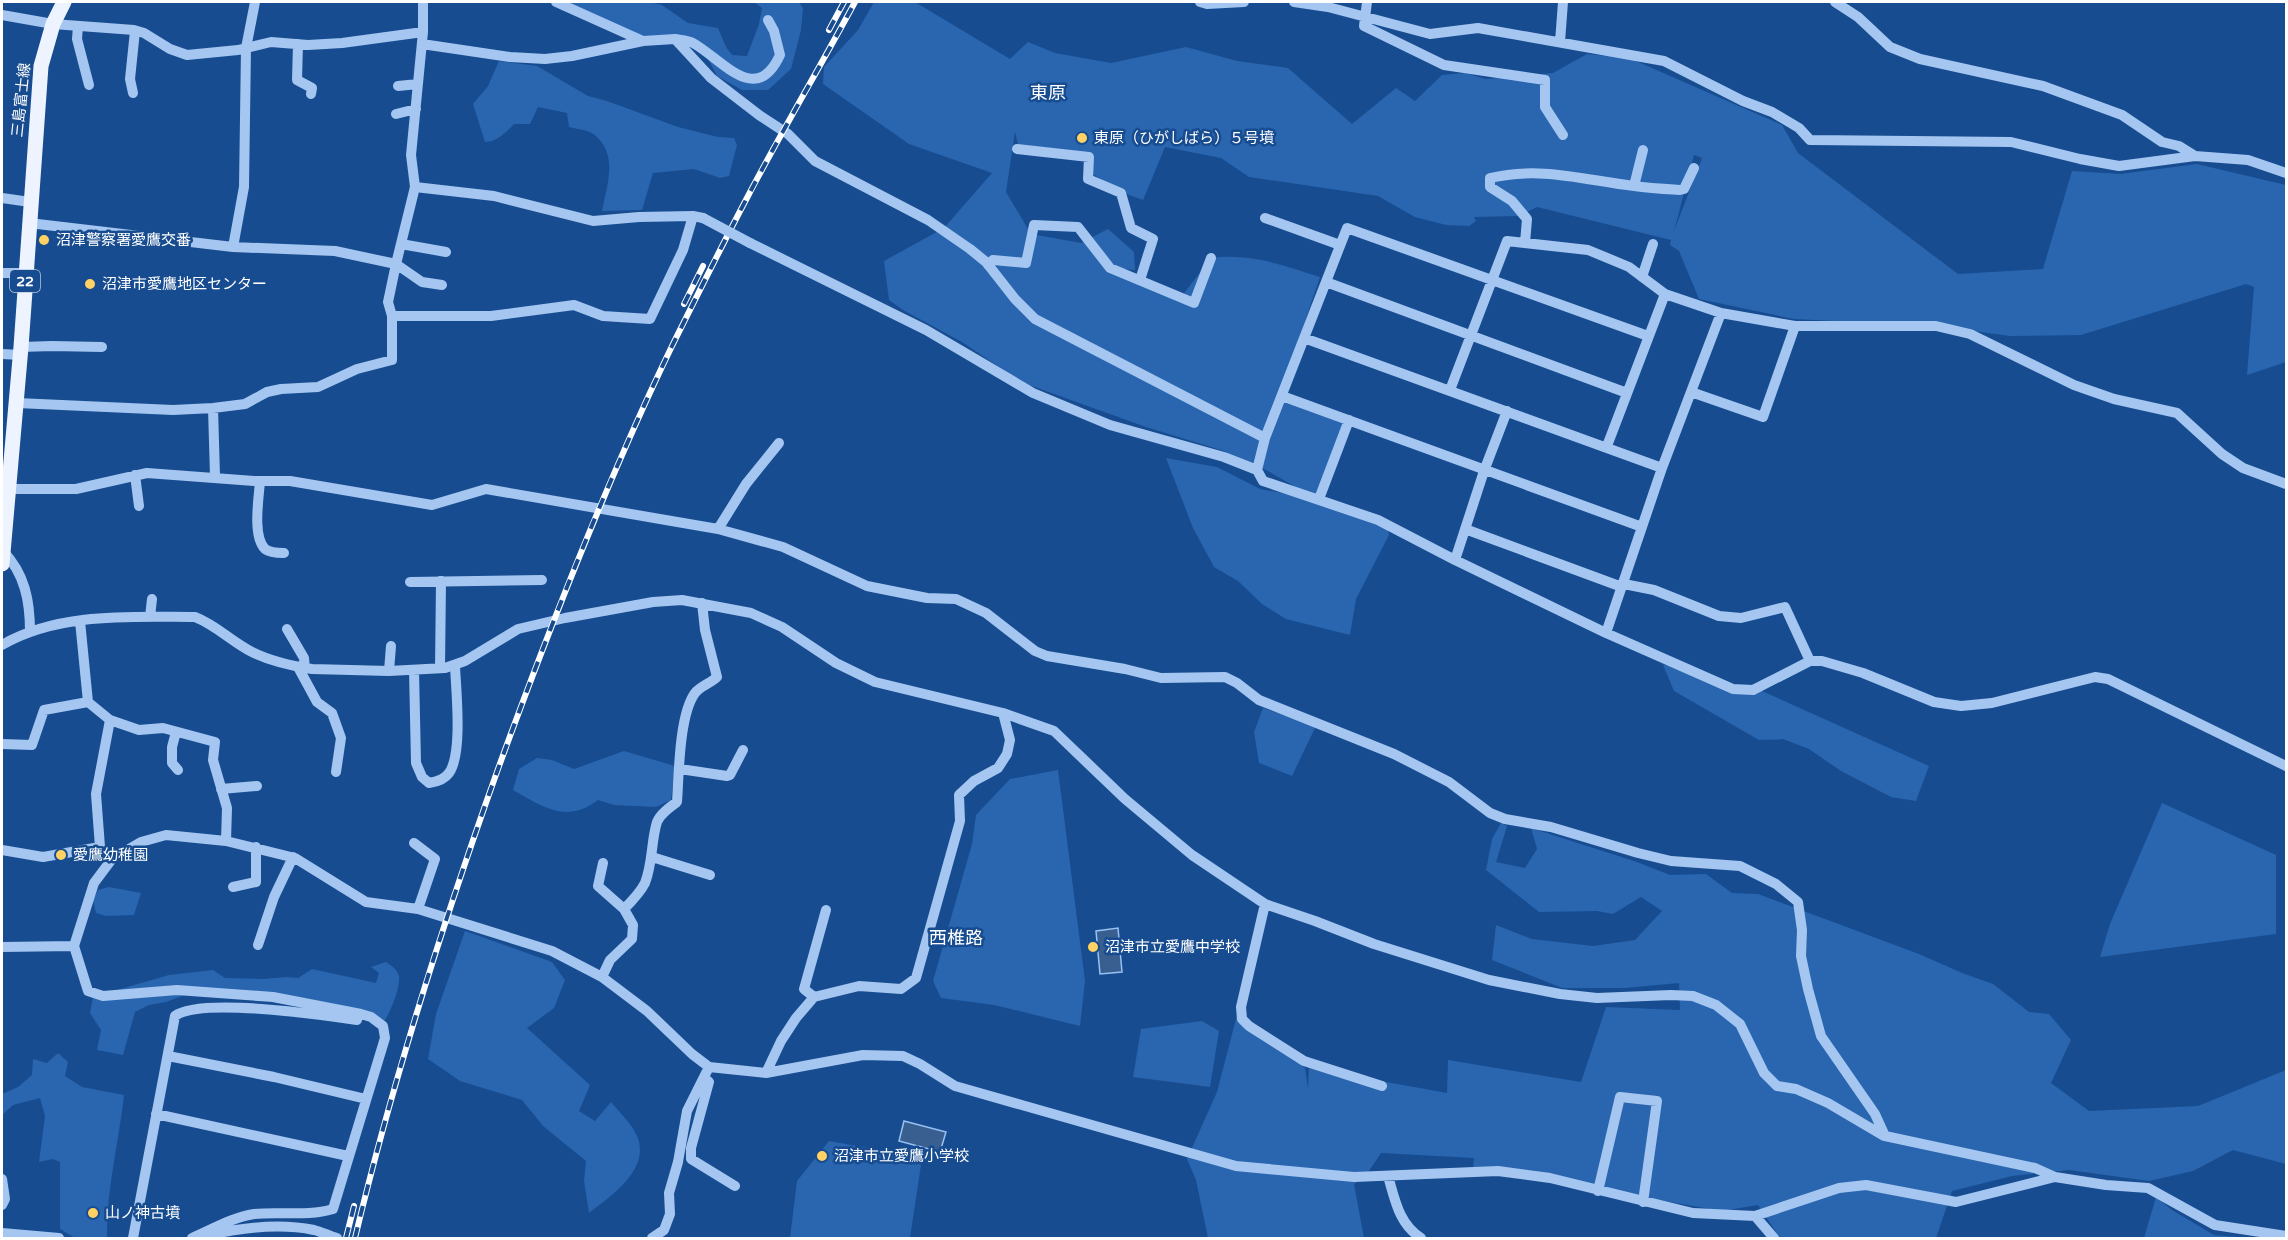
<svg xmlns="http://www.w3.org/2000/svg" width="2288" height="1240" font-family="'Varela Round','Noto Sans JP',sans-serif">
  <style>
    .green { fill: #2966af; fill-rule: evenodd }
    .water { fill: #395f91; stroke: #96c1f2; stroke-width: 1.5 }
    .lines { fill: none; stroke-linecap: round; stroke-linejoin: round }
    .minor { stroke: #a4c6f0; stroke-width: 10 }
    .major { stroke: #edf4ff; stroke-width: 15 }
    .rail-casing { stroke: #fff; stroke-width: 6 }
    .rail { stroke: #174c90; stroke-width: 4; stroke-dasharray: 11; stroke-linecap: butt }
    .minor-bridge { stroke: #a4c6f0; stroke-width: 10 }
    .poi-dot { fill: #ffd263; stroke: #174c90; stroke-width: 2 }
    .labels { text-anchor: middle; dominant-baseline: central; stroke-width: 5; stroke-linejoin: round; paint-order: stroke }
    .shield { fill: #174c90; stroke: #b9c9de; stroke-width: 1.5 }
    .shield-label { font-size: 14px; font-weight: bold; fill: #fff }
    .street-label { font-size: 15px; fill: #fff; stroke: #174c90 }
    .poi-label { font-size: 15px; fill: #fff; stroke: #174c90; text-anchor: start }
    .quarter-label { font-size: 18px; fill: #fff; stroke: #174c90 }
  </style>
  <rect width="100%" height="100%" fill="#174c90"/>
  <path class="green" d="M563,2H649L662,5L688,23L718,28L726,47L732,55L747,56L759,24L762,8L754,2H799L803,8L801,30L791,69L768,90H742L717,76L705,53L670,40L644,37Z
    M874,2H915L1010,59L1028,42L1055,53L1111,63L1186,47L1237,61L1288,68L1352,124L1396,88L1415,101L1442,75L1465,73L1486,79L1553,73L1587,54L1629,58L1782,125L1798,153L1958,274L2043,269L2072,171L2120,174L2197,164L2286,185V362L2247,375L2254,287L2246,284L2081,335L2010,336L1936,326L1794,319L1699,299L1679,251L1670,245L1671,240L1537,207L1519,216L1474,217L1476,221L1469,226L1446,225L1415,217L1378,196L1249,177L1221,158L1165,147L1143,200L1129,195L1092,174L1091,154L1019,148L1015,132L1006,192L1031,234L1081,243L1108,229L1134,252L1135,270L1113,268L1182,296L1211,258C1251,253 1283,265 1320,277L1294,354L1282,395L1346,421L1315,498L1268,471L1224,451L1146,427L1021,382L962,342L903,310L889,300L884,261L944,228L992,173L909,144L823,84L824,67L858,30ZM1694,155L1702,158L1674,231Z
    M499,61L537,66L588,96L607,101L678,127L718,137L734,138L737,145L729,176L720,178L694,169L653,173L642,210L602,211C607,185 618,156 596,136C590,130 577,129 569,127L567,113L538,107L530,124H514C505,133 499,141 485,142L473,104L488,86Z
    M1166,458L1217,467L1260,489L1322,500L1387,527L1389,535L1356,599L1350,635L1286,619L1262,604L1238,581L1214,567L1193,528Z
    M1663,665L1691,666L1741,690L1762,691L1929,766L1916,801L1891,797L1841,771L1809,749L1783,739L1759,740L1674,691Z
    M1263,708L1316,726L1292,776L1259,763L1254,732Z
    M624,751L675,766L671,800L656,807L614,805L598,800C566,824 543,807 513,790L519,769L537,758L552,760L574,769Z
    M1058,770L1085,981L1080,1026L994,1005L941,998L933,981L972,844L976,815L1010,779Z
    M2162,803L2276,855V934L2100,957L2110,924Z
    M1501,823L1507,826L1496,862L1525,868L1537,849L1531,828L1637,862L1670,875L1706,874L1732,893L1758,894L1919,954L1962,973L1993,984L2029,1012L2049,1014L2071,1040L2051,1083L2089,1111L2198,1106L2286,1070V1164L2233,1150L2193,1171L2149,1181L2069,1170L2012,1176L1952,1191L1936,1238H1780L1758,1205L1722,1211L1473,1168L1474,1158L1381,1153L1365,1177L1354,1184L1364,1238H1208L1196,1180L1187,1159L1217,1092L1237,1015L1305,1068L1308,1089L1309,1068L1447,1093L1448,1060L1581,1082L1606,1007L1680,1010L1679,983L1625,988H1562L1492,960L1496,925L1532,939L1593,946L1635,940L1662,911L1641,897L1613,914L1597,911L1539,912L1486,870L1492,839Z
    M109,887L141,893L134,915L106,916L96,913L93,900L98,890Z
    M465,931L552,962L565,980L554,1008L527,1028L590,1085L579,1111L595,1121L611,1102C619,1112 632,1124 637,1136C651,1169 612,1195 589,1213L584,1181L586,1161L543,1126L522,1100L460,1081L428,1059L436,1014Z
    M386,962C392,966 397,969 399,976C401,985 390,1015 384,1021L201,989L166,1002L149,1005L135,1012L123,1055L97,1050L101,1030L90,1013L93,997L169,975L213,970L225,978L263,979L286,977L298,978L312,969L376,983L379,973L371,967Z
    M1202,1021L1219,1031L1210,1087L1133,1077L1141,1029Z
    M58,1053L68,1062L65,1076L82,1087L124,1095C119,1142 106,1191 107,1238H75L60,1229V1162L53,1159L39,1162L45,1116L40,1098L13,1105L2,1115V1094L18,1087L32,1075L33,1059L47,1063Z
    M829,1141L922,1158L910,1238H790L797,1181Z
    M2156,1197L2172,1210L2214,1235L2251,1238H2144Z"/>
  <path class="water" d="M1118,928L1122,972L1100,974L1096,931Z
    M904,1121L946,1132L940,1152L899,1141Z"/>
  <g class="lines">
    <path class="minor" d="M556,2L643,41
      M1200,2L1207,4L1244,2
      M1294,2L1328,7L1430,34L1478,28L1664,61L1743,101L1772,112L1799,128L1810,140L2011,142L2080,159L2119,166L2195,156L2248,160L2286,173
      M1367,2L1364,26L1444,65L1545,80V107L1563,135
      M1835,2L1858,17L1890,47L1920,59L2043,86L2122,115L2162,142L2179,146L2195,156
      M2,15L53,24L134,30L144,33L170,49L187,55L238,50L271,42L308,45L342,43L423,32
      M78,26L77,39L89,85
      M675,39C681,40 688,40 693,43C723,60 756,107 780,55L774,31L768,20
      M1560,42L1563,2
      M298,44L297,80L312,88L311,94
      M422,44L510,57L545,59L572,56L643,41L675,39L711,78L759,115L788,134L815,161L928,220L970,249L986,262L1015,299L1035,319L1265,438
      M398,86L418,84
      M133,93L130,79L135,31
      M396,114L416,109
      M1017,149L1089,157L1088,179L1121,193L1131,228L1153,239L1140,280
      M1634,186L1643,150
      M415,187L411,155L423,32V2
      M2,198L30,202
      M1265,218L1340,245
      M29,223L233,247L335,251L396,264L415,187L494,196L593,221L639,217L693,216L703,218
      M750,243L926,330L1033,393L1110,425L1224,457L1257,470
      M1525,243L1527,219L1512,201L1490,187V178C1541,166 1584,180 1634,186C1649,188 1665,189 1680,190L1684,189L1694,168
      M401,244L446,252
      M233,247L244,187L246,48L255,2
      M988,265L993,260L1026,263L1034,225L1078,227L1110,268L1194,303L1211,258
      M2,273H25
      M1642,277L1653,244
      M1326,282L1627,393
      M392,316H491L574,305L603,316L650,319L683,250L693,216
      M1648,336L1347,228L1265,438L1257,470L1263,481L1378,520L1455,560L1606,633L1733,689L1753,690L1810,661H1822L1863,673L1934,702L1961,706L1992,703L2095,677L2108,679L2286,766
      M1304,338L1662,468
      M21,347L52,346L102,347
      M2,354L20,355
      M1450,390L1507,241L1588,250L1629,267L1665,294
      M1691,392L1763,417L1795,326
      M1282,396L1642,527
      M17,403L173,410L213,408L245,404L267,392L281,389L318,387L357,369L392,360V316L388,302L396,264L422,282L442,285
      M213,408L215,476
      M1607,446L1665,294L1721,313L1795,326H1936L1970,334L2074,385L2114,399L2177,413L2222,454L2243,468L2286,484
      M135,475L139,506
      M260,481C259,497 252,536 265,549C270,553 278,553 284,553
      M2,489H76L147,473L254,481H290L432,505L486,489L718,529L783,547L867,586L927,598L956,599L986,613L1035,651L1047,656L1125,669L1161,678L1225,677L1237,683L1259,700L1394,754L1449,782L1490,813L1505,819L1551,827L1638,853L1671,861L1740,866L1776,884L1798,902L1802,930L1801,956L1808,989L1821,1036L1875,1114L1885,1136L2035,1168L2055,1177L2106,1185L2148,1188L2215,1225L2286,1236
      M1319,499L1349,420
      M718,529L746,484L779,443
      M1465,529L1622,587
      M3,551C25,574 30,601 30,632
      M1455,560L1484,471L1507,411
      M410,582L542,580
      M1624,584L1654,590L1719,616L1741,618L1785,607L1810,661
      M150,617L152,599
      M80,621L88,702L110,720L139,730L163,728L215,742L213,760L227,808L226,841
      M287,629L304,658L305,668
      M1606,633L1662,468L1721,313
      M2,645C59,612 131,617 195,617C216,625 232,642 252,652C270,661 292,666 312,669L389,671L445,668L465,661L518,629L565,618L653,602L682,600L751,613L782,627L836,663L875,682L1003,713L1054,731L1125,799L1192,855L1265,904L1315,921L1374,944L1489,980L1560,994L1597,998L1671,995L1693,996L1716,1005L1740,1024L1764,1073L1777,1086L1796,1089L1828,1103L1884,1136
      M298,667L317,702L332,713L341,738L336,772
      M440,668L441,581
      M414,670L416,763L422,777L429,783C436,782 444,780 449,773C463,754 456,690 455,666
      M389,671L391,646
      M176,732L172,747V763L178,770
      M2,744L32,745L44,710L88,702
      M680,769L727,776L730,775L743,750
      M221,789L257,786
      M414,843L435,859L418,909
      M100,847L96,794L110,720
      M2,850L43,857L100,847L112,859
      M652,857L710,875
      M603,863L598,886L624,909
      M233,887L256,882V847
      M1265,904L1241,1007L1242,1019L1249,1026L1304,1061L1382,1086
      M258,945L274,897L293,857
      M74,946L88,991L103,996L177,990L273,997L361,1014L371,1017L383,1026L385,1038L333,1209C307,1217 280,1211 254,1214C233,1217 211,1230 192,1238
      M2,947L74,946L94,883L112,859L141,842L166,835L226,841L295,858L366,902L418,909L552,951L602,977L647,1011L692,1054L709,1067L766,1073L863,1055L903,1056L920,1064L955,1086L1236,1166L1354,1177L1498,1171L1550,1178L1693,1213L1755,1216L1839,1188L1866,1185L1956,1202L2055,1177
      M602,977L610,960L632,939L633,925L624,909C632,901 640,893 645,883C653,862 651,841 657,822C660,814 670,807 677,802C679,774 679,715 695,693C700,686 711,683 717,677L705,630L702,603
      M814,997L804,989L826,910
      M168,1056L274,1077L366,1099
      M766,1073L781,1041L796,1018L814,997L859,986L901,989L916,978L960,821L959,795L974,781L998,768L1007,754L1010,740L1003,713
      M704,1077L709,1082L691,1148V1159L735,1186
      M156,1114L348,1156
      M1388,1176C1395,1200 1399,1224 1421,1238
      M2,1179L5,1199L2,1205
      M1598,1191L1620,1097L1657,1101L1643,1202
      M1755,1216L1774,1238
      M2,1233L59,1238
      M210,1235C245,1227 279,1223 314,1230C322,1232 329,1236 337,1238
      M133,1238L175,1016C199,997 323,1015 357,1020
      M652,1238L664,1230L670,1214L669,1193L678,1162L687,1111L709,1067"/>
    <path class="major" d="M2,564L21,347L41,66L53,24L64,2"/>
    <defs>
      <path id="rail" d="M829,30L844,2
        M684,304L703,266
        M346,1238L354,1206
        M355,1238C393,1079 443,923 498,769C550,626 606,483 672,346C697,296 722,245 748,196C782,131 820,67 855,2"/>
    </defs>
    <use href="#rail" class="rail-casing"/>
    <use href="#rail" class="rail"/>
    <path class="minor-bridge" d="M703,218L750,243"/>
  </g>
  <g class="poi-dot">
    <circle cx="1082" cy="138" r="6"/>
    <circle cx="44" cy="240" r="6"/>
    <circle cx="90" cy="284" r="6"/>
    <circle cx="61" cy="855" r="6"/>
    <circle cx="1093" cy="947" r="6"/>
    <circle cx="822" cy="1156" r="6"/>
    <circle cx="93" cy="1213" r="6"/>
  </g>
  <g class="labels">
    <rect class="shield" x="10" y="270" width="30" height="22" rx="4.5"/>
    <g class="shield-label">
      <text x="25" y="281">22</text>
    </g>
    <g class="street-label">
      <text transform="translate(21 100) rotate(-84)">三島富士線</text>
    </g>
    <g class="poi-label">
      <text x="1094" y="138">東原（ひがしばら）５号墳</text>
      <text x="56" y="240">沼津警察署愛鷹交番</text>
      <text x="102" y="284">沼津市愛鷹地区センター</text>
      <text x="73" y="855">愛鷹幼稚園</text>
      <text x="1105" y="947">沼津市立愛鷹中学校</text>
      <text x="834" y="1156">沼津市立愛鷹小学校</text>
      <text x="105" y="1213">山ノ神古墳</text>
    </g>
    <g class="quarter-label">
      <text x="1048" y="93">東原</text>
      <text x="956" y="938">西椎路</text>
    </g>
  </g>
  <rect width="2288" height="1240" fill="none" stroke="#ffffff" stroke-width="6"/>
</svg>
